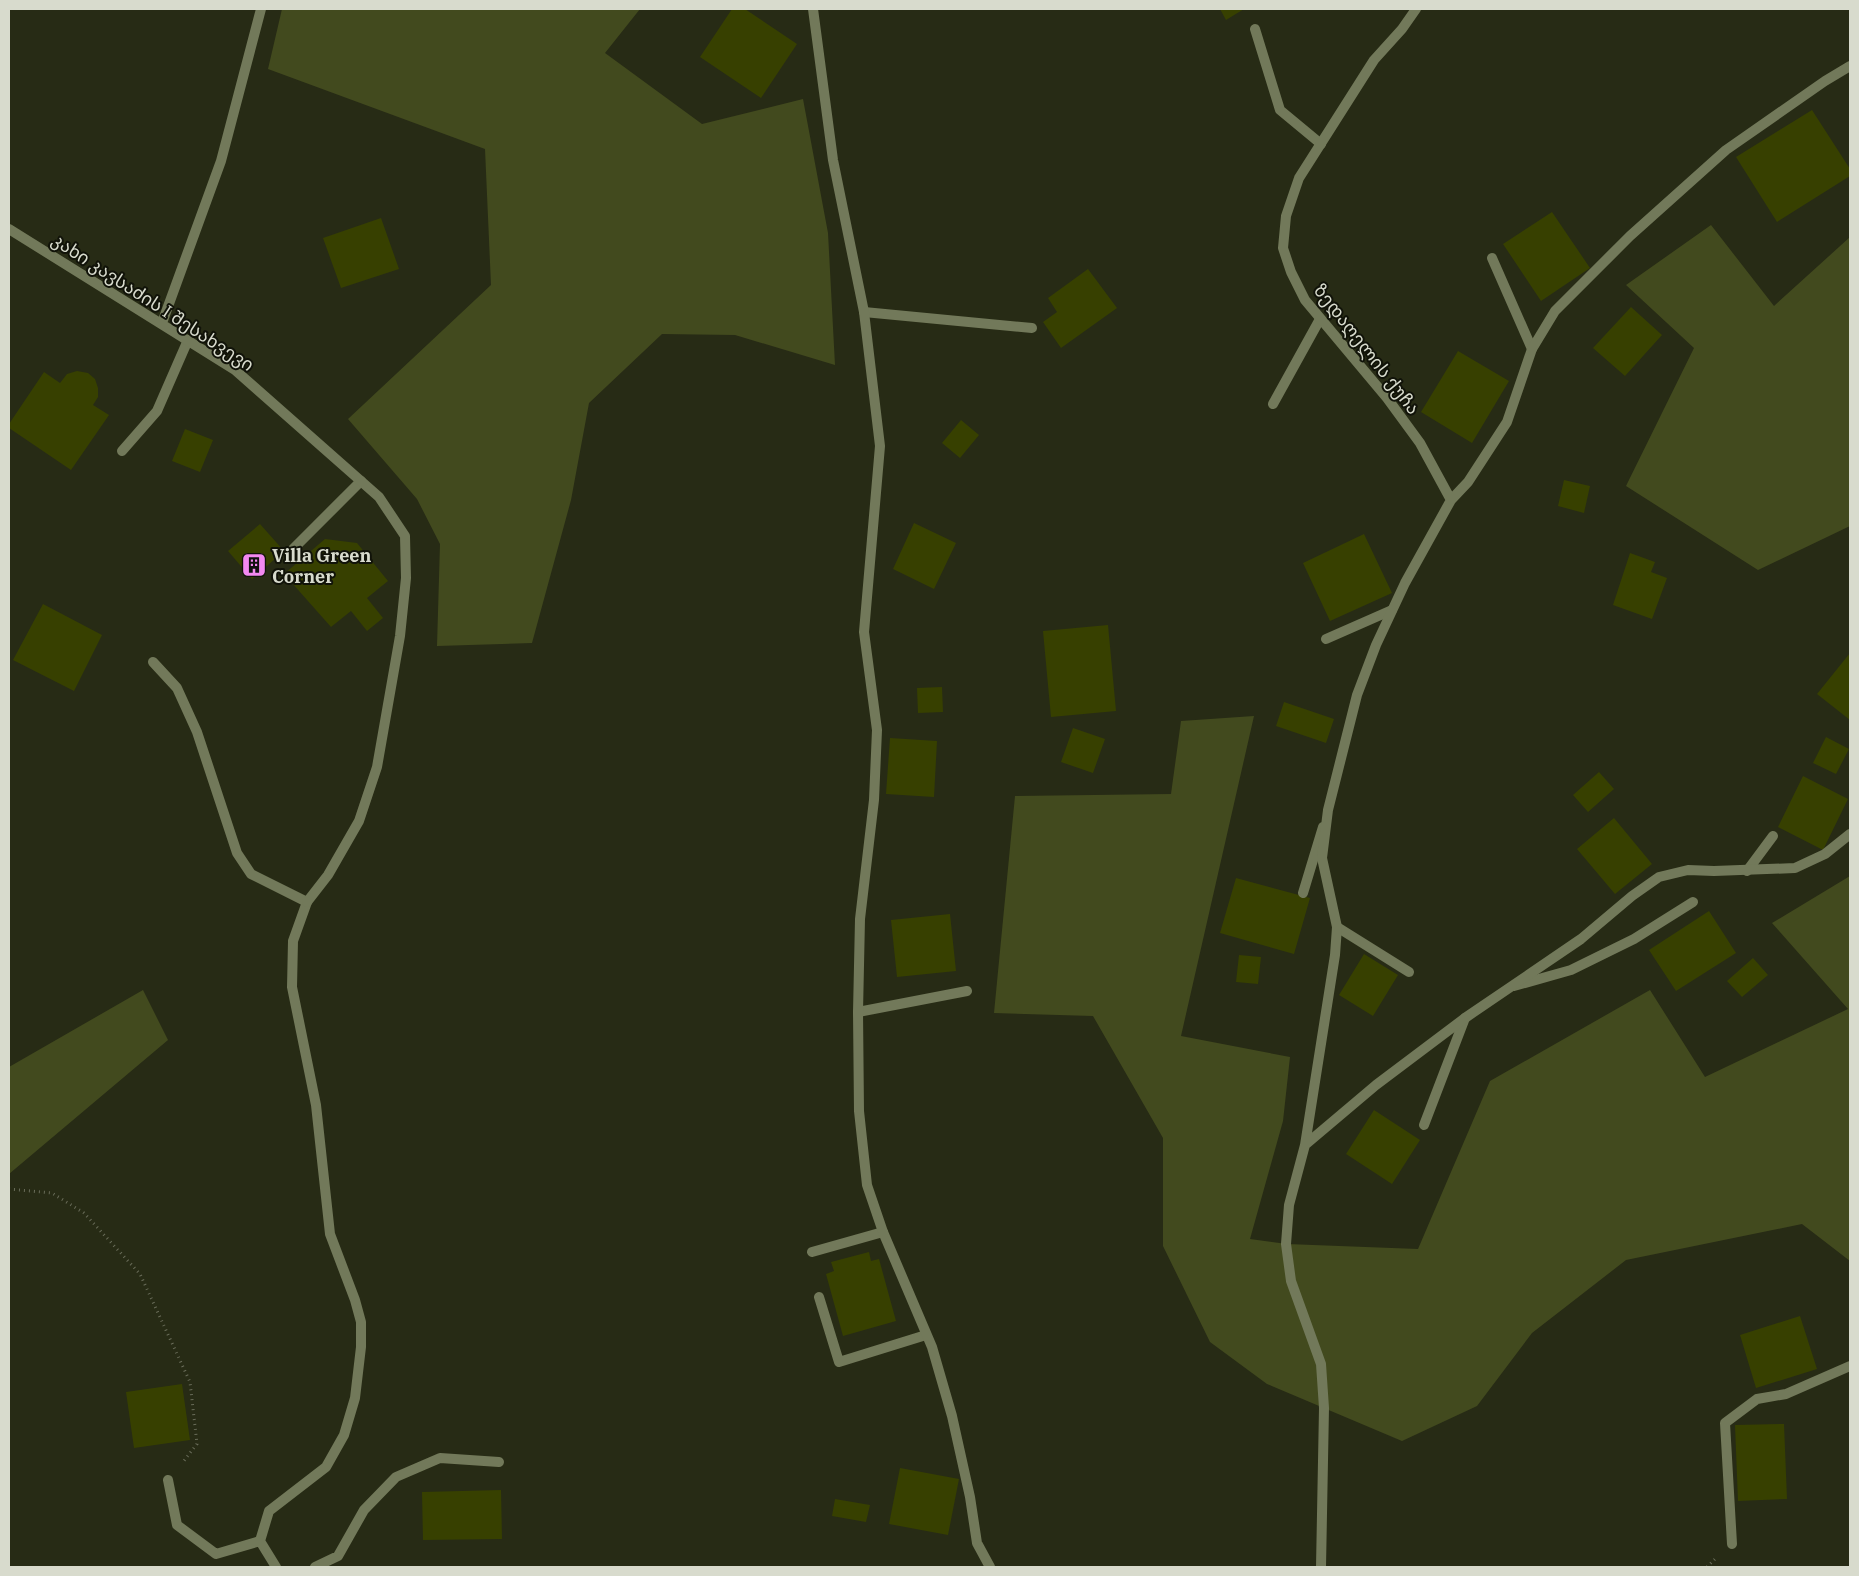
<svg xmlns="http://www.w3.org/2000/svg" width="1859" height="1576" font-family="'IBM Plex Serif','Noto Sans Georgian',serif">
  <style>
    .green { fill: #424a1e }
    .building { fill: #374000 }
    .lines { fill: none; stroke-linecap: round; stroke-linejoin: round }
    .path { stroke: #696c59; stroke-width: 3; stroke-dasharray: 1 4; stroke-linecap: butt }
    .service { stroke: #72795a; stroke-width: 10 }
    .minor { stroke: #72795a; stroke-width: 10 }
    .labels { text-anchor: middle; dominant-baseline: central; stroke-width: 4; stroke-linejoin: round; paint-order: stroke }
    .street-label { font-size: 18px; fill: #d8dbcd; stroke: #111309 }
    .poi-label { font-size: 18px; font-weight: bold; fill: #d8dbcd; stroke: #111309; text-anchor: start }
  </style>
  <rect width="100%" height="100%" fill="#272b15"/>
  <path class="green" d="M282,9H640L605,53L702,124L803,99L828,233L835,365L735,335L662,334L589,403L571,500L532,643L437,646L440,544L417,499L348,419L491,285L485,149L268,69Z
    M1711,225L1774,306L1850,237V526L1758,570L1626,486L1694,348L1626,285Z
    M1254,716L1181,1036L1290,1057L1283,1121L1250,1239L1287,1244L1418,1249L1490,1081L1650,990L1705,1077L1848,1009L1772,923L1850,876V1261L1802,1224L1626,1260L1532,1333L1477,1406L1402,1441L1267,1384L1210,1342L1163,1246V1138L1093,1016L994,1013L1015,796L1171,794L1181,721Z
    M143,990L168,1040L9,1174V1067Z"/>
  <path class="building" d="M732,9H745L797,44L761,98L700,57Z
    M1220,9H1244L1226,20Z
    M1812,110L1850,169V176L1777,222L1736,157Z
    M1552,212L1590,268L1541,301L1503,244Z
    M381,218L399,269L341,288L323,238Z
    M1088,269L1117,308L1061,348L1043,322L1057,312L1048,298Z
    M1631,307L1662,335L1625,376L1593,348Z
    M1458,351L1509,381L1472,443L1421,412Z
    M77,371L88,373L95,379L98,388V397L93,405L109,415L71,470L9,428V424L44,372L60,383L67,374Z
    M961,420L979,435L960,458L942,443Z
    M185,429L213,440L200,472L172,461Z
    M1564,480L1590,486L1584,513L1558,506Z
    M914,523L956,543L934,589L893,569Z
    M260,524L284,551L252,579L228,551Z
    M1364,534L1392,593L1330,621L1303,563Z
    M325,539L357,543L388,581L367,598L383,618L367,631L351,611L331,627L284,574Z
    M1630,553L1655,562L1651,572L1667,578L1652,619L1613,605Z
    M43,604L102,635L74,691L13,660Z
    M1108,625L1116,711L1051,717L1043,631Z
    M1850,653V720L1817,694Z
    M942,687L943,712L918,713L917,688Z
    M1284,702L1334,719L1326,743L1276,726Z
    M1073,728L1105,739L1093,773L1061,762Z
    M1826,737L1849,749L1836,774L1813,763Z
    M890,738L937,741L934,797L886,794Z
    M1599,772L1614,789L1588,812L1573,795Z
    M1803,776L1848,799L1823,850L1778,827Z
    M1614,818L1652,864L1615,894L1577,849Z
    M1236,878L1310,898L1294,954L1220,933Z
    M1709,911L1736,953L1676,991L1649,950Z
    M950,914L956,971L897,977L891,920Z
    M1364,954L1398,975L1373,1016L1339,995Z
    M1239,955L1261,957L1258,984L1236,982Z
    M1753,958L1768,975L1742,997L1727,981Z
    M1374,1110L1420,1140L1392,1184L1346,1154Z
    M869,1252L871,1261L879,1259L896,1321L843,1336L826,1274L834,1271L831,1262Z
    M1800,1316L1817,1369L1756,1388L1740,1335Z
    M182,1384L190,1440L134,1448L126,1392Z
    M1784,1424L1787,1499L1738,1501L1735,1425Z
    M900,1468L959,1479L948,1535L889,1524Z
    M501,1490L502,1539L423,1540L422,1492Z
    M835,1499L870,1505L866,1522L832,1516Z"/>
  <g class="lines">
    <path class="path" d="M9,1189L52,1193L84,1213L140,1274L190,1382L197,1444L183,1462
      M1707,1567L1715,1559"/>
    <path class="service" d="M1255,29L1280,110L1321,144
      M1492,258L1532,349
      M864,312L1032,328
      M1273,404L1320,319
      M122,451L157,411L188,340
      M293,549L361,481
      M1326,639L1392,610
      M153,662L177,688L197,732L237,853L251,874L307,902L293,941L292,987L316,1105L330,1234L355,1300L361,1322V1347L355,1398L344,1435L326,1467L269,1511L260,1541L276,1567
      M1747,871L1773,836
      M1303,893L1323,827
      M1337,927L1409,972
      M1514,986L1571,970L1634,939L1693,902
      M858,1012L967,991
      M1424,1125L1465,1018
      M812,1252L883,1232
      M819,1297L839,1362L926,1335
      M168,1480L177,1525L216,1554L260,1541
      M1732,1544L1725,1423L1757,1399L1786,1394L1850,1366
      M315,1567L338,1556L364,1510L396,1477L440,1458L499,1462"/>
    <path class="minor" d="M813,9L833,160L864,312L880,446L864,632L877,730L874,800L860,919L858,1012L859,1111L867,1185L883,1232L932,1347L952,1416L970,1497L977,1543L990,1567
      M1416,9L1402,29L1374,60L1299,178L1286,216L1283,248L1291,272L1305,300L1387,398L1420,443L1451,500
      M9,229L235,370L379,497L405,536L406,578L400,636L377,767L359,821L328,875L307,902
      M162,323L221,161L261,9
      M1305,1145L1376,1085L1465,1018L1581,939L1632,896L1659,877L1688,870L1714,871L1795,868L1825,854L1850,834
      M1321,1567L1324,1408L1321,1364L1291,1281L1286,1244L1289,1205L1305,1145L1335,955L1337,927L1322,858L1328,810L1357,695L1376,645L1405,583L1451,500L1468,482L1507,422L1532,349L1555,311L1630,236L1726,150L1825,81L1850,66"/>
  </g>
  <defs>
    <symbol id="building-square" viewBox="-11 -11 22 22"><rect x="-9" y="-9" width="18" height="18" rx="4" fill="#f389f1" stroke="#111309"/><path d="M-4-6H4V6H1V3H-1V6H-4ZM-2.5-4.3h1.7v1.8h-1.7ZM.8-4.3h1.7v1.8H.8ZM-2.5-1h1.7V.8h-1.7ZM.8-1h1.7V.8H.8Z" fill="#111"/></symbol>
  </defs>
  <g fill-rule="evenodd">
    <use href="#building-square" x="240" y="551" width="28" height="28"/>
  </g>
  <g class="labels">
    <g class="street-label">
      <text transform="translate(153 302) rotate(33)">კახი კავსაძის I შესახვევი</text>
      <text transform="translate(1367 349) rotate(52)">ზედაღელის ქუჩა</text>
    </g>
    <g class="poi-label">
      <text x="272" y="555">Villa Green<tspan x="272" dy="21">Corner</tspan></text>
    </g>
  </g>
  <rect width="1859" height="1576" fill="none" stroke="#d8dbcd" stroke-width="20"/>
</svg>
